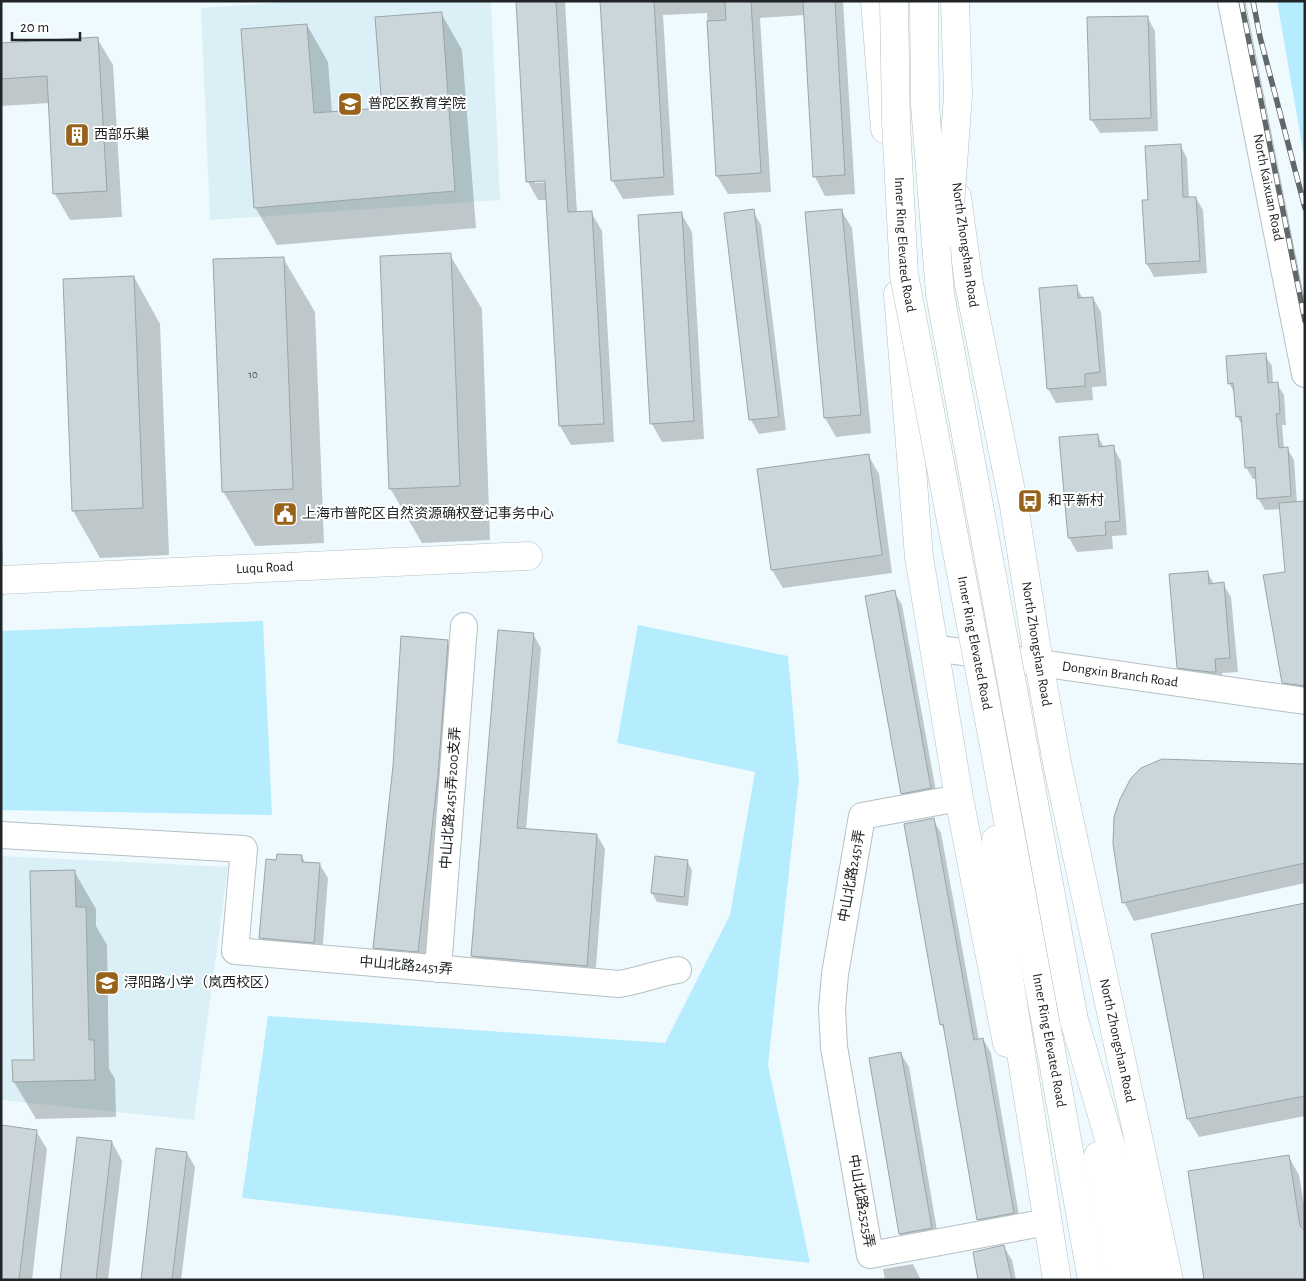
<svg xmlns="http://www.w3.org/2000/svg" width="1306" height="1281" font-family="'Alegreya Sans','Noto Sans SC',sans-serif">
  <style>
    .built { fill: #dbf0f6 }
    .green { fill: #b5edff }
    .shadow { fill: #0003; fill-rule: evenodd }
    .building { fill: #cbd6da; stroke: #9aa5a8 }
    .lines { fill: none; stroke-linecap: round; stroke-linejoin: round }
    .street-casing { stroke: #b5c0c4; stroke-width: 28 }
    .secondary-casing { stroke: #b5c0c4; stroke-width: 29 }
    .primary-casing { stroke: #b5c0c4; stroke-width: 29 }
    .highway-casing { stroke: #b5c0c4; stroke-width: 29 }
    .street { stroke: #fff; stroke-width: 26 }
    .secondary { stroke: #fff; stroke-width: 28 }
    .primary { stroke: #fff; stroke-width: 28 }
    .highway { stroke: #fff; stroke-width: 28 }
    .rail-casing { stroke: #61686a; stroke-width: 5.5 }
    .rail { stroke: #fff; stroke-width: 4; stroke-dasharray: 11; stroke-linecap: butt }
    .highway-bridge-casing { stroke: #b5c0c4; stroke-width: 29; stroke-linecap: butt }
    .highway-bridge { stroke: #fff; stroke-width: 28 }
    .labels { text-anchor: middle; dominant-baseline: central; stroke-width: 4; stroke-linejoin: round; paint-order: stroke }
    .number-label { font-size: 11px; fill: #4b5053 }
    .poi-label { font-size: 14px; fill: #202426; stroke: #fff; text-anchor: start }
    .street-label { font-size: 14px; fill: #202426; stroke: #fff }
  </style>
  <rect width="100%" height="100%" fill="#eefafe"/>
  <path class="built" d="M301,1H491L500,200L210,220L201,8Z
    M1,856L228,867L194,1120L1,1100Z"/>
  <path class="green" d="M1277,1H1305V162Z
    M263,621L272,815L1,810V631Z
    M638,625L788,656L799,779L768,1065L810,1263L242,1198L268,1016L665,1043L730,915L755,772L617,743Z"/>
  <path class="shadow" d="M517,1H565L577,213L591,212L602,231L614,442L571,445L560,426L547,200H538L528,182ZM551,179V182L535,183V180Z
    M601,1H843L855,194L825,196L815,177L805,15L760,18L771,192L728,194L717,176L707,13L663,15L674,195L623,199L612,180Z
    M441,13L462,50L476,228L277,245L255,207L307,25L328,62L332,113L383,109Z
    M1147,17L1155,31L1158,131L1100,133L1091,119Z
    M97,38L113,65L122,217L70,220L55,194L50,103L1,106V44Z
    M1180,145L1187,158L1189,198H1196L1203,210L1207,273L1154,277L1147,264L1149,201Z
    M841,210L852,228L871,433L836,437L825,418L807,213Z
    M753,211L761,225L786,430L759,434L751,420Z
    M681,213L692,232L704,439L662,442L652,424Z
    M450,255L482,309L490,540L422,543L390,488Z
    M283,258L315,312L324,543L255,546L223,491Z
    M134,277L160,324L169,555L100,558L73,511Z
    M1076,286L1083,299L1093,298L1101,312L1107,386L1092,387L1093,400L1056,403L1048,389L1040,289Z
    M1265,355L1272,366L1273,384H1277L1284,395L1286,425H1282L1284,449L1287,448L1294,460L1297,503L1305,502V701L1293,699L1283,682L1286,573L1281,509L1265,510L1258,498L1257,479H1253L1246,467L1243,427L1237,416L1235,394L1229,383Z
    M1097,435L1104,447H1113L1121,461L1127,535L1112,536L1113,549L1077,552L1069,538L1061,438Z
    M868,455L879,474L892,573L783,588L772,570L759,470Z
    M1,512L4,595H1Z
    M1207,572L1214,584H1223L1231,597L1238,672L1222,673L1223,685L1186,681L1178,667Z
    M894,592L902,605L938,802L910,807L902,793Z
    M533,634L541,648L526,830L597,835L605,849L595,980L480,970L472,956Z
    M447,641L457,657L427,968L384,964L374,948Z
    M1305,766V883L1134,921L1124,902Z
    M933,819L941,833L979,1040L983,1039L991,1053L1021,1227L986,1233L978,1219L945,1031L941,1024Z
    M302,857L306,864L320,865L328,878L322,956L269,952L261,938L277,862Z
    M687,861L692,870L688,906L657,902L652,893Z
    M74,871L96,909V926L107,945L109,1069L115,1079L116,1117L36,1119L14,1082L35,1061Z
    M1305,904V1116L1199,1137L1188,1119L1153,935Z
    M901,1054L909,1067L939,1242L908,1248L900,1234L870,1059Z
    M36,1131L47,1149L32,1280H1Z
    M112,1142L122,1161L108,1280H61Z
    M187,1153L195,1167L181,1280H142Z
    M1289,1157L1299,1175L1305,1211V1280Z
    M1004,1247L1012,1260L1016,1280H980Z
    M913,1264L921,1280H885L883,1269Z"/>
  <path class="building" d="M516,1H556L568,212L592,211L604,424L559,426L545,181L526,182Z
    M600,1H654L664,177L611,181Z
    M725,1H751L761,173L716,176L707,21L726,20Z
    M803,1H835L845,175L813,177Z
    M442,12L455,191L254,208L241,29L307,24L314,113L382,108L375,17Z
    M1148,16L1151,118L1090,120L1087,17Z
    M98,37L107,191L53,194L47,76L1,79V43Z
    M1181,144L1183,197H1196L1200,261L1146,264L1142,200H1148L1145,146Z
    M754,209L779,417L749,420L724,213Z
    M842,209L861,415L824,418L805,212Z
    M682,212L694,421L650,424L638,215Z
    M451,253L460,486L389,489L380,256Z
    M284,257L293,489L222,492L213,259Z
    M134,276L143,508L72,511L63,279Z
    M1077,285L1078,298L1093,297L1100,372L1085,374V386L1047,389L1039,288Z
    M1266,353L1268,383L1278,382L1280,413L1276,414L1279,448L1288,447L1291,496L1257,499L1255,467L1245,468L1241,416L1236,417L1233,383L1228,384L1226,356Z
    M1098,434L1099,447L1114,445L1120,521L1105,522L1106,535L1068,538L1059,437Z
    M869,454L882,555L771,570L757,469Z
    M1305,501V686L1282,683L1263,575L1285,572L1279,503Z
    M1208,571L1209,584L1224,582L1230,658L1215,659L1216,672H1210L1177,668L1169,574Z
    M895,590L931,788L901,794L865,596Z
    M498,630L534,633L517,828L597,834L587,966L471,956Z
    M401,636L448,640L438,775L418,952L373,948L393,766Z
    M1162,759L1305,764V863L1122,903L1113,844L1114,817L1120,799L1131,778L1141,768Z
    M934,818L974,1040L983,1038L1014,1213L977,1220L943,1024L940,1025L904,824Z
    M277,854L302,855V862L320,863L314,943L259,938L266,859L276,860Z
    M655,856L688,860L684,897L651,893Z
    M75,870L76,907H86L89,1040H94L95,1080L13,1082L12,1060H34L30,871Z
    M1305,903V1096L1187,1119L1151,934Z
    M901,1052L932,1228L899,1234L869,1058Z
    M1,1125L37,1130L19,1280H1Z
    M77,1137L112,1141L96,1280H60Z
    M156,1148L187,1152L172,1280H141Z
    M1289,1155L1300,1226L1305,1231V1280H1204L1188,1171Z
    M1004,1245L1012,1280H978L973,1252Z"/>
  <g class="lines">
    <defs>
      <g id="street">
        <path id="s1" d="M1231,1L1305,374"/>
        <path id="s2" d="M934,648L1305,701"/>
        <path d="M959,798L862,816L835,974L832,1009L834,1047L870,1255L1042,1223"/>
        <path d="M1,835L244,849L235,951L619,984C639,981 658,973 678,970"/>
        <path d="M438,969L464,626"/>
      </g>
      <g id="secondary">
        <path id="s3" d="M1,580L528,556"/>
      </g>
      <g id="primary">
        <path d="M875,1L885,129"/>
        <path id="s4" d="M957,197L969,284L1014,506L1039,663L1057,763L1169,1280"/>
        <path d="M898,294L919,557L959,798L1007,1043"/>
      </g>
      <g id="highway">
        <path id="s5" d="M988,714L1053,1061L1092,1280"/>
        <path d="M996,840L1003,940L1057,1280"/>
        <path d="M1074,1020L1133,1220L1145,1280"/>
        <path d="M1098,1156L1120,1280"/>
      </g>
    </defs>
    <use href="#street" class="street-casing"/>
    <use href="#secondary" class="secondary-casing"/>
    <use href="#primary" class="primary-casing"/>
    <use href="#highway" class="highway-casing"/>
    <use href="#street" class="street"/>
    <use href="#secondary" class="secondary"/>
    <use href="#primary" class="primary"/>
    <use href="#highway" class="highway"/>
    <defs>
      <path id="rail" d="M1241,1L1305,321
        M1253,1L1260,37L1305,208"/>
    </defs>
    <use href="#rail" class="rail-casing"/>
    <use href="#rail" class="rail"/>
    <defs>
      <g id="highway-bridge">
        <path id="s6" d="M894,1L896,122L904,275L988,714"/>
        <path d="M924,1L925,105L940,294L1074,1020"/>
        <path d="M948,233L958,95L955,1"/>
      </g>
    </defs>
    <use href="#highway-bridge" class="highway-bridge-casing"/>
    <use href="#highway-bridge" class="highway-bridge"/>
  </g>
  <defs>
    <symbol id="school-square" viewBox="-11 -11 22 22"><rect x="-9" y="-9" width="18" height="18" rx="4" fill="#976219" stroke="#fff"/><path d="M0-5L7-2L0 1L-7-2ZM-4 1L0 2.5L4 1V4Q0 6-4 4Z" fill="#fff"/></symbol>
    <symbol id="building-square" viewBox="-11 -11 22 22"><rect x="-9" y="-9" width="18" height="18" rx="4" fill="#976219" stroke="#fff"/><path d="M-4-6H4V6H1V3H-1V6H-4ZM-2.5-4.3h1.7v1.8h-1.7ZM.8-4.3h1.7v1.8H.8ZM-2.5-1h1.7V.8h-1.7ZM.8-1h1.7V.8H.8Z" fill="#fff"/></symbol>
    <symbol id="bus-square" viewBox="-11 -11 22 22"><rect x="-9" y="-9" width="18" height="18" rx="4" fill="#976219" stroke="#fff"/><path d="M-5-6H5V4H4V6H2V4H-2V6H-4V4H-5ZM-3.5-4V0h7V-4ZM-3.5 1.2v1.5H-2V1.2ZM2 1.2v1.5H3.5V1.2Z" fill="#fff"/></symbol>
    <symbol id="civic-square" viewBox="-11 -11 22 22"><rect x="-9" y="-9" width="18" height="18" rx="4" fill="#976219" stroke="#fff"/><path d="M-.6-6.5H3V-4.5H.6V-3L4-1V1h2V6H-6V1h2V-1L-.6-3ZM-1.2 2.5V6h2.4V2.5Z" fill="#fff"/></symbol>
  </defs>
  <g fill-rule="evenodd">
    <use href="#school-square" x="336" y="90" width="28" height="28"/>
    <use href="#building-square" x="63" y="121" width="28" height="28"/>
    <use href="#bus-square" x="1016" y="487" width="28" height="28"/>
    <use href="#civic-square" x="271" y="500" width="28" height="28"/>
    <use href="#school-square" x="93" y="969" width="28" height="28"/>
  </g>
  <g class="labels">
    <g class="number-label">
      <text x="253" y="374">10</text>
    </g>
    <g class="poi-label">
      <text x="368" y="104">普陀区教育学院</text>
      <text x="94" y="135">西部乐巢</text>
      <text x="1048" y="501">和平新村</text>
      <text x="302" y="514">上海市普陀区自然资源确权登记事务中心</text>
      <text x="124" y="983">浔阳路小学（岚西校区）</text>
    </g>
    <g class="street-label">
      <text stroke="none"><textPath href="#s1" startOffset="190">North Kaixuan Road</textPath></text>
      <text stroke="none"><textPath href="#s6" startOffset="244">Inner Ring Elevated Road</textPath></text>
      <text transform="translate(965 245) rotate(82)">North Zhongshan Road</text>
      <text stroke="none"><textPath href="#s3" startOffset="264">Luqu Road</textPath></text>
      <text stroke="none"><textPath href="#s6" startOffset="649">Inner Ring Elevated Road</textPath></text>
      <text stroke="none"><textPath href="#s4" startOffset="454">North Zhongshan Road</textPath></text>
      <text stroke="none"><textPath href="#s2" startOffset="188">Dongxin Branch Road</textPath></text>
      <text transform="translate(451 798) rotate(-86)">中山北路2451弄200支弄</text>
      <text transform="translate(852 876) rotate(-80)">中山北路2451弄</text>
      <text transform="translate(406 966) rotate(5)">中山北路2451弄</text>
      <text stroke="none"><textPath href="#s4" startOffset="859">North Zhongshan Road</textPath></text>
      <text stroke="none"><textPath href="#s5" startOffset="332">Inner Ring Elevated Road</textPath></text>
      <text transform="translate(861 1201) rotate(80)">中山北路2525弄</text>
    </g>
  </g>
  <rect width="1306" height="1281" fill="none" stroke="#202426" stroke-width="5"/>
  <path d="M12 32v8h68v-8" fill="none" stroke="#202426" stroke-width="2.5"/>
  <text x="20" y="32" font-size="15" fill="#202426" stroke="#ffffff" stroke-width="4" paint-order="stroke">20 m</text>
</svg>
